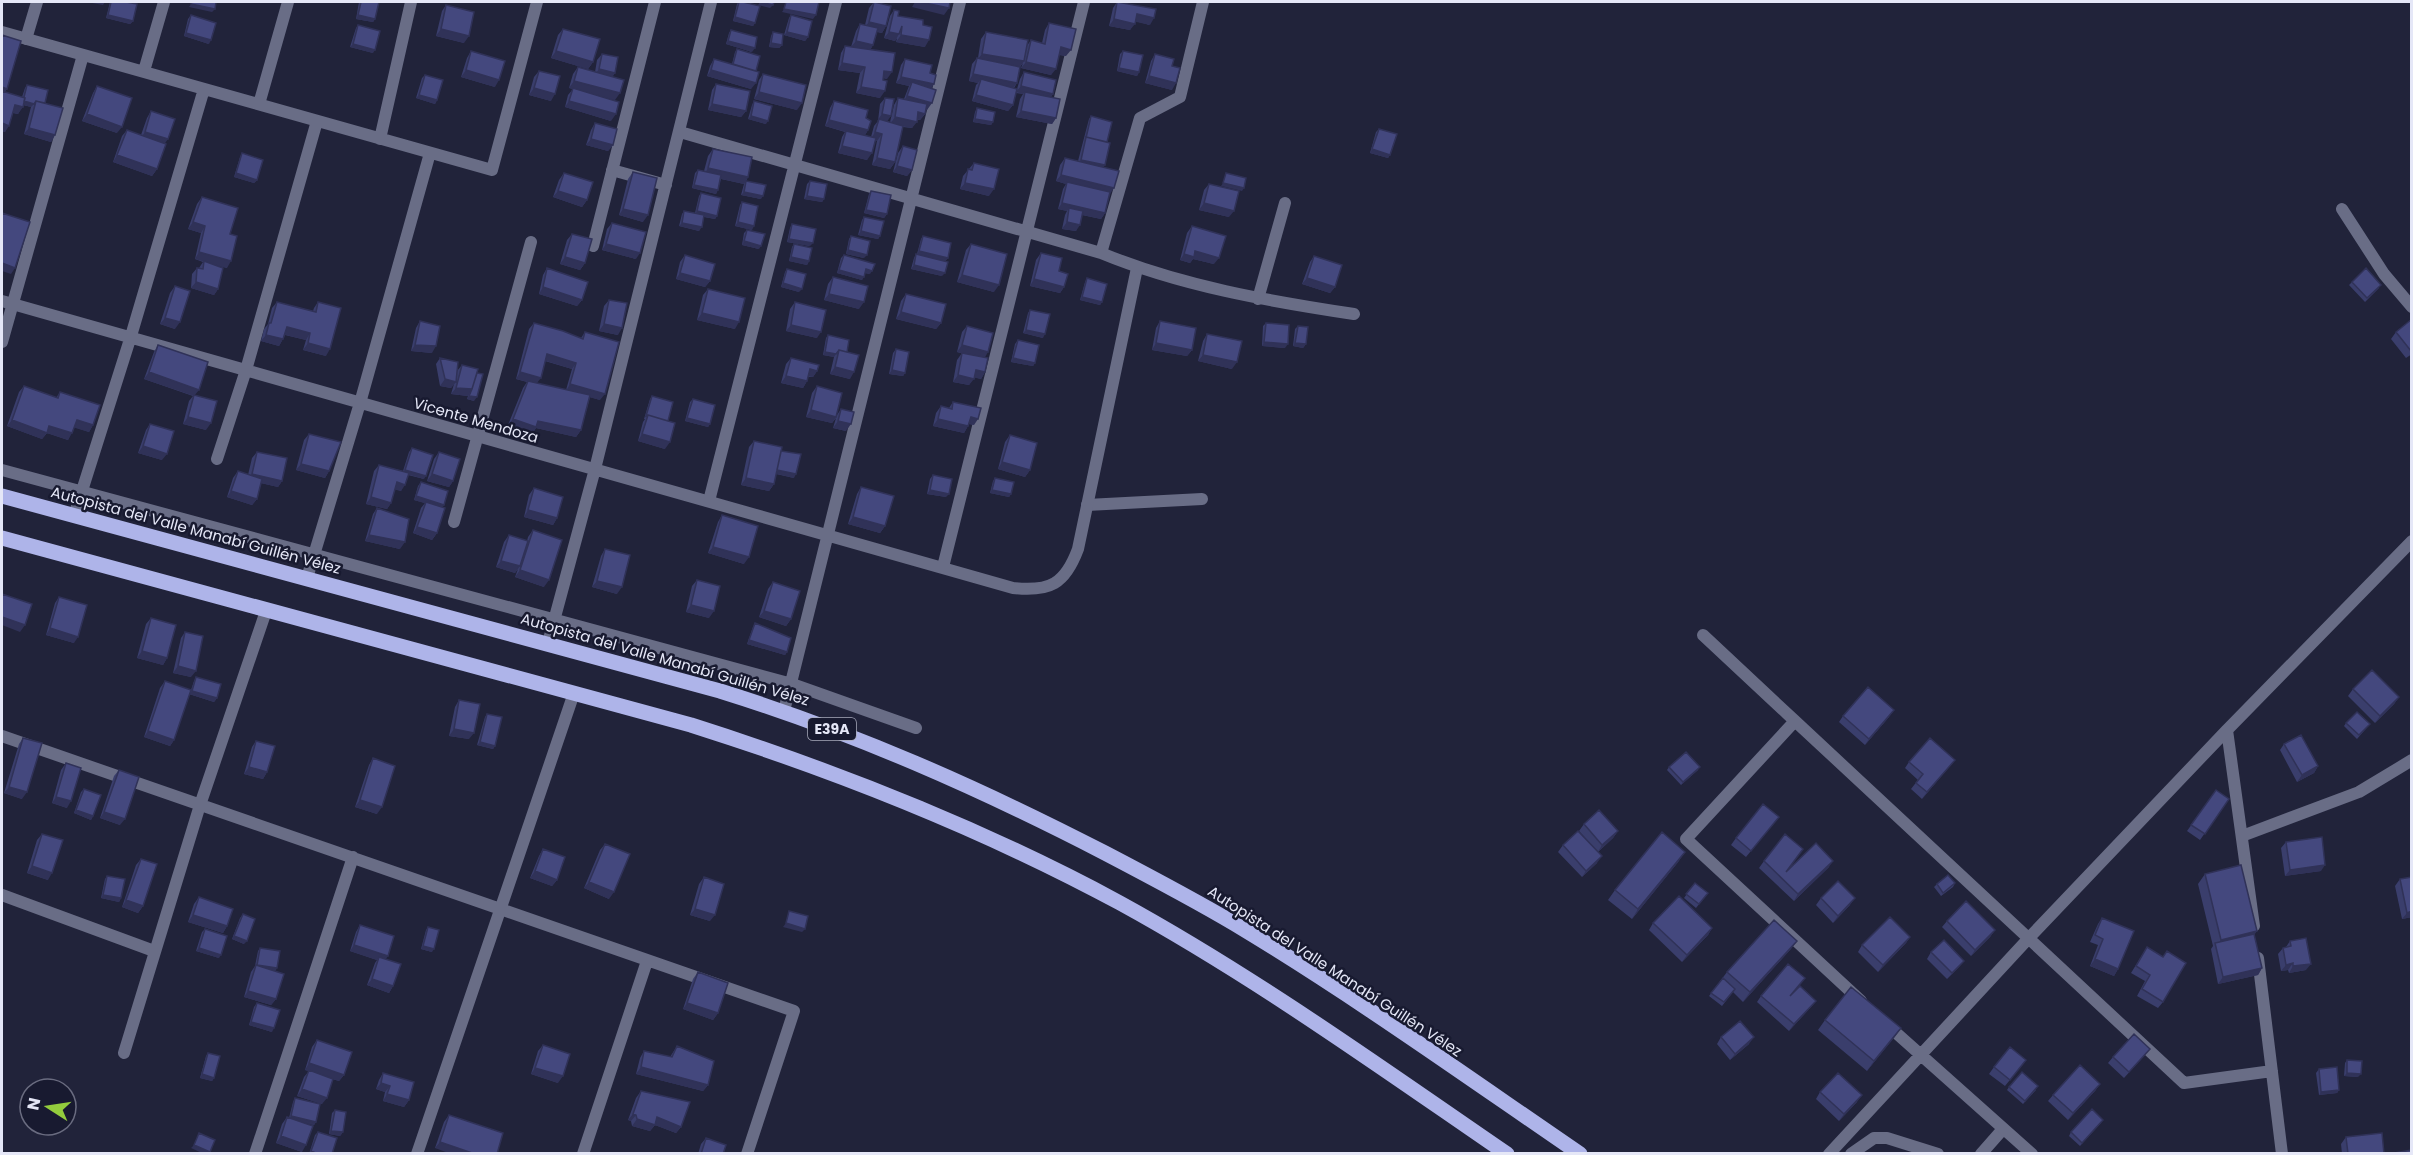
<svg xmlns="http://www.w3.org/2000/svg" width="2413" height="1155" font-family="Poppins,sans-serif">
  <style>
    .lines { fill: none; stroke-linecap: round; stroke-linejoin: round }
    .service { stroke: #696d86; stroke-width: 12 }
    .minor { stroke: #696d86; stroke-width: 12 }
    .primary { stroke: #aeb4e9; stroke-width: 15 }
    .wall { fill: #3a3e6c; fill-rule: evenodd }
    .shaded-wall { fill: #303258 }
    .building { fill: #44487e; stroke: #303258; stroke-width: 1.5 }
    .labels { text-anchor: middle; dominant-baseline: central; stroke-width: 5; stroke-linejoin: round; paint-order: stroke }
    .shield { fill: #181a30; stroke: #a8aabb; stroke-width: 1.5 }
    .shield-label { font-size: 14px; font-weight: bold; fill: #e5e7f7 }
    .street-label { font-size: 15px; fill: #e5e7f7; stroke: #181a30 }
  </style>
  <rect width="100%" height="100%" fill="#21233a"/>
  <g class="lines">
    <path class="service" d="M1087,505L1202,499
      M1851,1154L1874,1138H1887L1938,1154
      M1981,1154L2003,1129"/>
    <path class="minor" d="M2,32L492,170L537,2
      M26,39L37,2
      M144,71L164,2
      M259,104L288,2
      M680,132L1101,253C1181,286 1268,301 1354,314
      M380,139L411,2
      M612,170L666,185
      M2342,209L2384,274L2412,307
      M593,246L655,2
      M1101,253L1140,118L1180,97L1203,2
      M1258,299L1285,203
      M2,301L1013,588C1050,592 1065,584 1078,549L1137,268
      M2,342L83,55
      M217,459L246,370L317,121
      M2,470L792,684L916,728
      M709,501L836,2
      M74,516L131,336L204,89
      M454,522L531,242
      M943,567L1084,2
      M307,578L360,403L430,153
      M1703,635L1795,721
      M548,643L595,469L711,2
      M784,711L960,2
      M2227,730L2412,541
      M2,736L794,1011L747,1154
      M2242,836L2359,792L2412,760
      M2,895L154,951
      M2258,958L2282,1154
      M1861,1001L1686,839L1795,721L2184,1083L2272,1071
      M1885,1023L2032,1154
      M124,1053L200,805L266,611
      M255,1154L353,857
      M417,1154L574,693
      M583,1154L647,961
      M1829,1154L2028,939L2227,730L2254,926"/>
    <path class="primary" d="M2,496L720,691C855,733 979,788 1105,853C1149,876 1193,899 1235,924C1353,995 1466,1076 1580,1154
      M2,538L691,725C839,772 983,829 1120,903C1255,977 1380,1067 1507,1154"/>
  </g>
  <path class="wall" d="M110,2H126L133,21L130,24L106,18Z
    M359,2H379L375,19L373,22L356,19Z
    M739,2L755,23L753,26L733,21L737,4Z
    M874,2L886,26L882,33L877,32L873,45L870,50L887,79L883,78L880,98L856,93L860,73L838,70L841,53L845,46L851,47L856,31L860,24L865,25L869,8Z
    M1117,2L1150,25L1135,21L1130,30L1109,26L1113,8Z
    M446,5L464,43L436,36L442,11Z
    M894,10L898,16L923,25L925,47L896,42L897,38L895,41L884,38L890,16Z
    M191,15L209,44L184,36L188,19Z
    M791,15L808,37L805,41L784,35L789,18Z
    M1049,23L1066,56L1059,55L1051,75L1021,68L1023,63L1020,67L1017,83L1014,88L1017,89L1020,79L1024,72L1053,94L1051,97L1056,118L1052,124L1016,117L1020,99L1023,94L1016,93L1013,105L1008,111L972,101L976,85L978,83L969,81L972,64L977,58H978L981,39L986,32L1026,47L1031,40L1042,43L1045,30Z
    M358,25L373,53L350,47L356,28Z
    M563,29L593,62L588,69L551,58L558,35Z
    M731,30L752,52L726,44L729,33Z
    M773,32L782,45L779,48L769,47L771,36Z
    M2,35L7,89L4,92L22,97L25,88L27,85L45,103L55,135L51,142L24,134L31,107L23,105L18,114L13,113L5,132L2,131Z
    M737,49L756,71L751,89L707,76L710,66L714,59L732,64L735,52Z
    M471,51L495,87L461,77L467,58Z
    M1123,51L1139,72L1137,76L1117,71L1120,54Z
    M602,54L615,73L612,77L615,100L579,90L611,121L565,107L568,95L573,89L569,88L573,74L578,67L595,72L597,60Z
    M1155,54L1172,66V90L1145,83L1151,61Z
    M905,59L930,73L931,88L927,110H926L925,114L920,120H917L912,128L903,127L895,162L890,169L872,165L877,141L875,140L867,160L838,153L842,137L845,132L825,126L830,108L834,101L866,118L868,130L865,135L871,137L874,126L878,121L880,104L885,98L887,122H890L894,105L898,98L904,99L909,86L896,83L901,65Z
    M539,71L551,101L529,95L534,77Z
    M763,74L797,110L754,99L759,80Z
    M425,75L437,100L435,104L416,98L422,78Z
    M716,84L746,111L741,117L708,110L712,90Z
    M97,86L117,133L82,121L93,93Z
    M754,101L766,124L748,119L752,105Z
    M977,108L993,122L991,125L973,122L975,112Z
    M151,111L165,143L157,169L152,176L113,162L122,136L127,130L141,135L147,118Z
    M1091,116L1107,142L1103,167L1110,194L1105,213L1101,219L1082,215L1076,231L1062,229L1065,215L1067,211L1058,209L1063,189L1066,184L1056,181L1060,165L1065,158L1078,161L1089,119Z
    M595,123L613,145L608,151L586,145L591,130Z
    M1379,129L1390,155L1388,158L1370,153L1376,132Z
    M903,146L912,170L907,176L893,172L898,153Z
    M713,149L748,177L746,181L761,199L741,195L744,184L721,179L716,194L692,188L695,173L698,170L704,171L708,156Z
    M242,153L257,180L254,183L234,177L240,157Z
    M974,163L989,196L960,189L963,176Z
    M633,172L643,222L619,215L628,179Z
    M564,173L587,200L582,207L553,197L559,180Z
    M810,181L824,199L822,202L804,199L807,184Z
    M1209,184L1229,217L1199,210L1204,190Z
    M871,191L887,214L884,218L864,213L869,194Z
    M701,193L717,216L715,219L704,217L699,231L679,226L682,214L684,211L695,213L699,196Z
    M202,197L230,234L227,268L216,265L218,289L214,295L191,288L192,274L197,268H199L203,262L195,259L201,233L188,229L197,204Z
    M742,202L752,230L735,226L740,205Z
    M864,217L880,236L878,239L858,235L862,220Z
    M612,223L636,259L602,250L607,229Z
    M792,224L810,246L787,242L790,228Z
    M1192,226L1214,264L1193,259L1190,263L1180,260L1187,233Z
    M747,230L759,249L742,245L744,233Z
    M572,234L585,263L580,270L560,264L567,240Z
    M851,236L864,258L846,254L849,239Z
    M923,236L948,258L945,261L917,254L921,239Z
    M794,244L809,261L807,265L789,261L792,247Z
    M971,244L994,292L957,282L966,250Z
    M1041,253L1059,271L1064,287L1060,293L1030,286L1036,260Z
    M916,254L942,276L911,269L914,258Z
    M685,255L710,281L705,287L676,279L680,262Z
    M844,255L870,274L865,273L862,280L837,273L841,258Z
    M1314,256L1335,287L1330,293L1302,284L1310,262Z
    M547,268L582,300L577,306L539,294L543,275Z
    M787,269L799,292L781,287L785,272Z
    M833,277L859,309L824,300L828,284Z
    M1087,278L1102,302L1100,305L1080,300L1085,282Z
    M2352,282L2379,288L2365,302L2349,285Z
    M175,286V329L160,324L170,293Z
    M708,289L735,329L697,320L703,295Z
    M906,294L941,323L936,329L896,319L901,301Z
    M609,300L618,335L599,331L604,306Z
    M277,302L313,311L314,308L318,302L326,356L303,350L306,340L285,335L279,346L261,341L264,329L268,324L272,308Z
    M795,302L817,338L786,331L790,309Z
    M1030,310L1043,338L1023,333L1028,313Z
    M2412,319V354L2406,358L2391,339L2396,332Z
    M420,321L432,353L411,351L416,328Z
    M1160,321L1192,350L1187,356L1152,350L1156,328Z
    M534,323L581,338L585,332L600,400L590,397L581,430L576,437L536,428L532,434L508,425L523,388L527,382L516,379L529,329ZM545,361L572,369L566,390L537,383Z
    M1266,323L1285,348L1262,346L1263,326Z
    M967,326L985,357V372L981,379L974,377L969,385L953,382L957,360L962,353L964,354L957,352L962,332Z
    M1298,326L1306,344L1303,348L1293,346L1295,329Z
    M1207,334L1232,369L1198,361L1203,341Z
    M828,335L847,352L850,379L830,374L834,357L823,355L826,338Z
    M1018,340L1035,363L1033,366L1011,362L1015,344Z
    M158,345L195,395L206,430L183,424L189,401L193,396L144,379L154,352Z
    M896,349L905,373L903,376L889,374L893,353Z
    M440,358L457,371L462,365L477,373L474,401L467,399L468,396L451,394L454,384L451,388L440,386L436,364Z
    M791,358L817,371L813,377H808L807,381L803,388L781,383L786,364Z
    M24,386L56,398L60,392L93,425L89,432L74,427L68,440L47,433L42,439L7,426L19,392Z
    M817,386L837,415L841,409L846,431L833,428L836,418L832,423L806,417L812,393Z
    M652,396L665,449L638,441L643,422L645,419H644L650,399Z
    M693,399L710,424L708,427L685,421L690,402Z
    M953,402L974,425L969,424L964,433L933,426L936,413L941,406L949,408Z
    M150,424L162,460L138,453L146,430Z
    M309,434L329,471L325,478L296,470L304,440Z
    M1010,435L1030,470L1025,477L998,469L1005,442Z
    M754,441L781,451L794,478L776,474L774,484L769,491L741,485L749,447Z
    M412,448L424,479L408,475L401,491L395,489L391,503L387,509L366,504L374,471L379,465L403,471L409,452Z
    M257,452L282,481L278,487L261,483L257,499L252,505L227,497L233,478L238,471L248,475L252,458Z
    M439,452L453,481L449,487L427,481L434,459Z
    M933,475L946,497L927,494L930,479Z
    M995,478L1011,494L1009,497L990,493L993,481Z
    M421,482L444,505L442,507L437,533L432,540L413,533L421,508L425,503L414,500L418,486Z
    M861,487L885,526L880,533L848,524L857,494Z
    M534,488L557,518L553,525L524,517L529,495Z
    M377,508L400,549L365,541L373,514Z
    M722,515L744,564L708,553L718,522Z
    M533,530L544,587L515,577L518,569L515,573L496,567L504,542L509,535L527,541L528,537Z
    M605,549L617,594L592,587L601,556Z
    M697,580L709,618L686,612L692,586Z
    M773,582L791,619L786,626L759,617L768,589Z
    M59,597L74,643L46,635L55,603Z
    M151,618L167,658L163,665L137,658L146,624Z
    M755,623L787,652L785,655L747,644L753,627Z
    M185,632L191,677L173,673L181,638Z
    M196,677L217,698L214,702L189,694L174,740L170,746L144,737L160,688L165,681L191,690L194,681Z
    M2353,689L2399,697L2394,704L2375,723L2348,696Z
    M459,700L469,739L449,736L455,707Z
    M487,714L495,746L493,749L477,745L485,717Z
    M1843,716L1889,717L1865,745L1839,722Z
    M2346,723L2370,724L2357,739L2344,726Z
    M23,738L22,799L4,793L19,744Z
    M256,741L267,772L263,779L244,774L252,747Z
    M2284,744L2318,766L2314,773L2297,782L2280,750Z
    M373,758L377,814L355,807L369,765Z
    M1955,760L1922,799L1911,789L1918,780L1905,768L1909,762Z
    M66,763L67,808L52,803L61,770Z
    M1669,767L1698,770L1681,785L1667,770Z
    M119,770L120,825L100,818L114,776Z
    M84,789L93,816L91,820L74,813L81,792Z
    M2216,790L2229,799L2200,840L2187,831Z
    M1779,817L1746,857L1731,845L1736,838Z
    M1584,824L1618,831L1613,838L1598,852L1579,831Z
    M42,834L48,880L27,873L37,840Z
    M2286,842L2321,871L2285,876L2281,848Z
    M605,844L609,899L584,888L600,850Z
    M1563,845L1597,863L1582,877L1558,852Z
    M543,849L557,880L552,886L530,878L539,856Z
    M141,859L143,906L138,913L122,907L136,865Z
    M1679,861L1632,919L1608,900L1615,890Z
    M1764,861L1787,871L1829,867L1794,901L1759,868Z
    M2205,874L2257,931L2254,934L2262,968L2258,975L2218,984L2211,949L2213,946L2198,884Z
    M107,876L121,898L119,902L101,898L105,879Z
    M704,877L710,921L690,915L699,884Z
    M2400,879L2412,917L2402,919L2395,886Z
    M1695,883L1708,893L1696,908L1684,898Z
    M1955,883L1953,887L1941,896L1934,887L1937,884Z
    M199,897L227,926L223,933L188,922L194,904Z
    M1821,898L1850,905L1833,923L1816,905Z
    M243,914L244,944L232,939L240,918Z
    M2102,918L2118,969L2114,976L2090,966L2098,945L2090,942L2098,924Z
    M1947,921L1995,930L1990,937L1971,956L1942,927Z
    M1653,923L1712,928L1708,935L1682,962L1649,930Z
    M360,925L386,959L393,986L389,993L367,985L375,963L377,960L350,951L356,932Z
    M428,927L432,952L421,949L426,930Z
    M205,929L219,958L196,951L202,932Z
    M1910,937L1906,943L1878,972L1858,952L1862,945Z
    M1797,941L1790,950L1743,1002L1733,992L1722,1006L1709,996L1727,972Z
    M2290,941L2306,970L2289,973L2288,970L2281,971L2278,954L2283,948L2286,947Z
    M2147,947L2163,1002L2158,1008L2137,996L2145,981L2131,973Z
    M260,948L275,971L276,999L271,1005L244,997L251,972L255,966L258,951Z
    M1931,952L1964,961L1959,967L1947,979L1927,959Z
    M698,972L718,1013L713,1020L683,1009L693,979Z
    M1805,978L1793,993L1816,1001L1811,1007L1789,1031L1757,1002L1761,996Z
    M257,1003L272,1032L249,1025L254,1007Z
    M1825,1020L1901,1028L1867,1071L1818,1030Z
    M1721,1037L1749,1044L1730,1060L1717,1044Z
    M317,1040L344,1075L339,1081L329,1078L322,1104L297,1096L304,1077L309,1071L305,1070L312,1047Z
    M543,1045L558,1083L531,1074L538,1051Z
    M677,1046L708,1085L703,1091L636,1074L640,1058L644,1051L670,1057Z
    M208,1053L214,1078L212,1081L200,1078L206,1056Z
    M2145,1055L2124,1078L2108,1063L2113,1057Z
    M2026,1060L2005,1086L1989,1074L1994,1067Z
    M2347,1060L2358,1077L2344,1076L2345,1063Z
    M2319,1069L2339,1090L2337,1093L2319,1095L2316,1073Z
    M383,1073L409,1100L404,1107L383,1101L385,1092L376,1089L379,1080Z
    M2100,1084L2095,1091L2068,1120L2048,1101L2053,1095Z
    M2009,1087L2036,1090L2023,1104L2007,1090Z
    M641,1091L681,1127L676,1133L655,1125L650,1131L632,1126L631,1121L628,1120L636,1098Z
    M1820,1092L1857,1102L1839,1121L1816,1099Z
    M295,1098L316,1122L314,1125L302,1122V1152L276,1143L282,1124L287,1117L289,1118L293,1102Z
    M335,1110L343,1132L340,1136L329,1134L332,1113Z
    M449,1115L497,1154L435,1148L444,1122Z
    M2101,1123L2080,1146L2069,1136L2071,1132Z
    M318,1132L332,1154H309L315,1135Z
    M2346,1137L2384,1154H2342L2341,1144Z
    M706,1138L723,1154H698L701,1144Z"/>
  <path class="shaded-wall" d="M87,2H105L103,5Z
    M760,2L773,5L770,8L758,5Z
    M915,2H920L949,8L944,15L912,7Z
    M191,4L215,9L212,12L189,7Z
    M784,9L816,15L813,19L782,12Z
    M1137,14L1154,18L1150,25L1132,21Z
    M108,15L133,21L130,24L106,18Z
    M358,15L375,19L373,22L356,19Z
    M735,17L755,23L753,26L733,21Z
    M1114,19L1135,24L1130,30L1109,26Z
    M869,22L886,26L882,33L864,28Z
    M441,29L469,36L464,43L436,36Z
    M787,32L808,37L805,41L784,35Z
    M889,32L899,34L895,41L884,38Z
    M186,33L211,40L209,44L184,36Z
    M901,35L929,40L925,47L896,42Z
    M728,41L755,48L752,52L726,44Z
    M856,41L873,45L869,52L851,47Z
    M771,43L782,45L779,48L769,47Z
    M353,44L375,50L373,53L350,47Z
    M1061,47L1071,50L1066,56L1056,54Z
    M556,51L593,62L588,69L551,58Z
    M982,54L1024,61L1019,68L977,60Z
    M1026,62L1056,69L1051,75L1021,68Z
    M842,63L865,67L860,73L838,70Z
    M1119,68L1139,72L1137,76L1117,71Z
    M599,69L615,73L610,80L594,76Z
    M466,70L499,80L495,87L461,77Z
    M711,70L756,83L751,89L707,76Z
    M884,71L892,72L887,79L880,77Z
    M973,74L1017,83L1012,89L981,79L978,83L969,81Z
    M1149,76L1176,83L1172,90L1145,83Z
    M901,77L934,84L930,91L912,82L909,86L896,83Z
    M574,81L620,93L615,100L569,88Z
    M1021,86L1053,94L1049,100L1025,92L1023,94L1016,92Z
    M2,87L7,89L2,95Z
    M861,87L885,91L880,98L856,93Z
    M534,88L555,94L551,101L529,95Z
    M759,92L802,103L797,110L754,99Z
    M419,95L437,100L435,104L416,98Z
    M976,95L1013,105L1008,111L972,101Z
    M907,96L932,103L927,110L903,102Z
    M23,101L34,104L31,107L20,104Z
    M569,101L616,114L611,121L565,107Z
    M712,104L746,111L741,117L708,110Z
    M15,105L23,107L18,114L10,112Z
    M1021,111L1056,118L1052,124L1016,117Z
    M918,112L925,114L920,120L914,119Z
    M87,114L122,127L117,133L82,121Z
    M882,114L891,116L886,123L877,121Z
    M751,116L768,121L766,124L748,119Z
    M895,117L917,122L912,128L890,124Z
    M975,119L993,122L991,125L973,122Z
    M829,120L868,130L864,137L825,126Z
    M2,123L9,126L5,132L2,131Z
    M29,128L55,135L51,142L24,134Z
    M145,132L168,139L163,146L140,139Z
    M875,132L882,134L877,141L871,139Z
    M591,139L613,145L608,151L586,145Z
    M842,146L872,153L867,160L838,153Z
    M1372,149L1390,155L1388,158L1370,153Z
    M117,155L157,169L152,176L113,162Z
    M877,158L895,162L890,169L872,165Z
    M1081,160L1105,165L1100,172L1077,166Z
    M897,166L912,170L907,176L893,172Z
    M708,168L748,177L744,184L704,175Z
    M236,173L257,180L254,183L234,177Z
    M1061,175L1114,188L1110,194L1067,182L1066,184L1056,181Z
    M965,183L994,189L989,196L960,189Z
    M1223,183L1244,188L1242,191L1221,186Z
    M694,185L718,190L716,194L692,188Z
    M558,191L587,200L582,207L553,197Z
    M744,192L763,196L761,199L741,195Z
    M807,196L824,199L822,202L804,199Z
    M1062,203L1105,213L1101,219L1069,212V208L1067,211L1058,209Z
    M1204,203L1234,211L1229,217L1199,210Z
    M623,209L648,215L643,222L619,215Z
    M866,210L887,214L884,218L864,213Z
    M697,211L717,216L715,219L695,215Z
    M193,222L205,226L201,233L188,229Z
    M738,222L754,226L752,230L735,226Z
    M1067,222L1080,225L1076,231L1062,229Z
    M682,223L702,227L699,231L679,226Z
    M861,231L880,236L878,239L858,235Z
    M789,239L813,243L810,246L787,242Z
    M744,241L761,246L759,249L742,245Z
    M606,244L640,253L636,259L602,250Z
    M848,250L867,255L864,258L846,254Z
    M919,251L948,258L945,261L917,254Z
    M1195,251L1219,258L1214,264L1193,259L1190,263L1180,260L1184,254Z
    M199,252L231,261L227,268L195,259Z
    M565,257L585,263L580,270L560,264Z
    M791,257L809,261L807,265L789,261Z
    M2,263L15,268L11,274L2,271Z
    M914,265L945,273L942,276L911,269Z
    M866,269L872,271L870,274L864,273Z
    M839,270L864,277L862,280L837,273Z
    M680,273L710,281L705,287L676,279Z
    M962,275L999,285L994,292L957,282Z
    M1307,278L1335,287L1330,293L1302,284Z
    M1034,279L1064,287L1060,293L1030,286Z
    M196,282L218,289L214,295L191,288Z
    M783,283L802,289L799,292L781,287Z
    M543,287L582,300L577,306L539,294Z
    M829,294L864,302L859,309L824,300Z
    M1082,297L1102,302L1100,305L1080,300Z
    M901,312L941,323L936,329L896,319Z
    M702,313L739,322L735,329L697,320Z
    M165,318L180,322L175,329L160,324Z
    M604,324L622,328L618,335L599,331Z
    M791,325L821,332L817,338L786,331Z
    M287,327L310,333L306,340L282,334Z
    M1026,330L1045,334L1043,338L1023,333Z
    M266,335L283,339L279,346L261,341Z
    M1264,342L1288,344L1285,348L1262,346Z
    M308,343L330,349L326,356L303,350Z
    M1156,343L1192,350L1187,356L1152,350Z
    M1295,343L1306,344L1303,348L1293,346Z
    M415,345L436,346L432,353L411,351Z
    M962,345L988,352L984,359L957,352Z
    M825,352L836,354L834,357L823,355Z
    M547,354L576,363L572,369L543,360Z
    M1203,355L1237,362L1232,369L1198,361Z
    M1013,358L1035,363L1033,366L1011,362Z
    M835,367L854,372L850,379L830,374Z
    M810,369L817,371L813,377L806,376Z
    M892,370L905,373L903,376L889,374Z
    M976,370L985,372L981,379L971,377Z
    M149,372L199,390L194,396L144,379Z
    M520,372L541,378L536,384L516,379Z
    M958,375L974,379L969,385L953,382Z
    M786,376L807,381L803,388L781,383Z
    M445,379L456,382L451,388L440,386Z
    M570,384L605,394L600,400L566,391Z
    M456,388L472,389L468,396L451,394Z
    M469,396L477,397L474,401L467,399Z
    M811,410L836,417L832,423L806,417Z
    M188,417L211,423L206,430L183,424Z
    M971,417L978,419L974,425L966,423Z
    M687,418L710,424L708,427L685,421Z
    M513,419L538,421L581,430L576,437L536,428L532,434L508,425Z
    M938,419L968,426L964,433L933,426Z
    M12,420L49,426L72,433L68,440L47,433L42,439L7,426Z
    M77,420L93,425L89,432L72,427Z
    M838,421L851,424L846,431L833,428Z
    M642,434L670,442L665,449L638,441Z
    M143,446L167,454L162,460L138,453Z
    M1002,462L1030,470L1025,477L998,469Z
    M301,464L329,471L325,478L296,470Z
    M405,470L426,476L424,479L403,473Z
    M776,470L796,474L794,478L773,473Z
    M252,474L282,481L278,487L247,480Z
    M432,474L453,481L449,487L427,481Z
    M746,478L774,484L769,491L741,485Z
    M397,482L405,485L401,491L392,489Z
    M930,490L949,494L946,497L927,494Z
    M992,490L1011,494L1009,497L990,493Z
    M231,491L257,499L252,505L227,497Z
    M416,496L444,505L441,508L414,500Z
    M371,497L391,503L387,509L366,504Z
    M528,510L557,518L553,525L524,517Z
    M853,517L885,526L880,533L848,524Z
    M417,527L437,533L432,540L413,533Z
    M369,535L405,542L400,549L365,541Z
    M713,547L749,557L744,564L708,553Z
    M501,561L520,566L515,573L496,567Z
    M520,570L549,580L544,587L515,577Z
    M597,581L622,587L617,594L592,587Z
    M691,605L714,611L709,618L686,612Z
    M764,611L791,619L786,626L759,617Z
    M2,617L25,625L20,632L2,625Z
    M50,628L78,637L74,643L46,635Z
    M749,640L787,652L785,655L747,644Z
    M142,651L167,658L163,665L137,658Z
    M178,666L196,671L191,677L173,673Z
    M192,691L217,698L214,702L189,694Z
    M2399,697L2394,704L2375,723L2380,716Z
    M1894,710L1889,717L1865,745L1869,739Z
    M454,729L474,733L469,739L449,736Z
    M148,731L174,740L170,746L144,737Z
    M480,742L495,746L493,749L477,745Z
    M1955,760L1950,766L1922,799L1927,792Z
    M2318,766L2314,773L2297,782L2302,775Z
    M249,767L267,772L263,779L244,774Z
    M1700,767L1698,770L1681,785L1683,782Z
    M9,787L27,792L22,799L4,793Z
    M56,797L71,801L67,808L52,803Z
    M360,800L382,807L377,814L355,807Z
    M76,810L93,816L91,820L74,813Z
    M104,812L125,819L120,825L100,818Z
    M1618,831L1613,838L1598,852L1602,845Z
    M1685,852L1679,861L1632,919L1638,909Z
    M1602,856L1597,863L1582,877L1586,871Z
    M1833,861L1829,867L1794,901L1798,894Z
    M2325,865L2321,871L2285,876L2290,870Z
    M32,866L52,873L48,880L27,873Z
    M535,871L557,880L552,886L530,878Z
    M589,882L614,892L609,899L584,888Z
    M103,895L121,898L119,902L101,898Z
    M1855,898L1850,905L1833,923L1838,916Z
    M126,900L143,906L138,913L122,907Z
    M695,909L715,915L710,921L690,915Z
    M2412,911V917L2402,919L2407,913Z
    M193,915L227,926L223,933L188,922Z
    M786,923L805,929L802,932L783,927Z
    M1712,928L1708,935L1682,962L1687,955Z
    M1995,930L1990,937L1971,956L1975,950Z
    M2257,931L2250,941L2216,947L2221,940Z
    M234,936L247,941L244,944L232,939Z
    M1910,937L1906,943L1878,972L1883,965Z
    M1797,941L1790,950L1743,1002L1750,992Z
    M354,945L388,956L383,963L379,957L377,960L350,951Z
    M423,946L434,949L432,952L421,949Z
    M199,948L221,955L219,958L196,951Z
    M2095,959L2118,969L2114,976L2090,966Z
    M2293,963L2288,970L2281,971L2286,965Z
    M2311,964L2306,970L2289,973L2293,966Z
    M257,965L277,968L275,972L255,968Z
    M2262,968L2258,975L2218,984L2223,977Z
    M372,979L393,986L389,993L367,985Z
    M248,991L276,999L271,1005L244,997Z
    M1816,1001L1811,1007L1789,1031L1794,1024Z
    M687,1003L718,1013L713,1020L683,1009Z
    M251,1022L274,1028L272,1032L249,1025Z
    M1901,1028L1894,1038L1867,1071L1874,1061Z
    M1754,1037L1749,1044L1730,1060L1735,1054Z
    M309,1063L344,1075L339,1081L305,1070Z
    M641,1067L708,1085L703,1091L636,1074Z
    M535,1068L563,1076L558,1083L531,1074Z
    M2347,1073L2361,1074L2358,1077L2344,1076Z
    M202,1074L214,1078L212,1081L200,1078Z
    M381,1083L390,1086L385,1092L376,1089Z
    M2100,1084L2095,1091L2068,1120L2073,1113Z
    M302,1089L327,1098L322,1104L297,1096Z
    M2339,1090L2337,1093L2319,1095L2321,1092Z
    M387,1094L409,1100L404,1107L383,1101Z
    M1862,1095L1857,1102L1839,1121L1844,1114Z
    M633,1114L636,1115L631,1121L628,1120Z
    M291,1116L316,1122L314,1125L289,1120Z
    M657,1117L681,1127L676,1133L655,1125L650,1131L632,1126L637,1119Z
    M331,1131L343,1132L340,1136L329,1134Z
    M281,1136L306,1145L302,1152L276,1143Z
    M440,1142L475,1154H451L435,1148Z
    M194,1145L210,1152L209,1154H204L191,1148Z"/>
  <path class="building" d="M111,2H126L137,4L133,21L108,15Z
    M192,2H216L215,9L191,4Z
    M361,2H379L375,19L358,15Z
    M739,2H743L760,6L755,23L735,17Z
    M760,2H774L773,5Z
    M786,2H819L816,15L784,9Z
    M874,2L891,6L886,26L869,22Z
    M920,2H950L949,8Z
    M1117,2L1156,9L1154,18L1137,14L1135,24L1114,19Z
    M446,5L474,12L469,36L441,29Z
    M894,10L899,11L898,16L923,20V25L932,27L929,40L901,35L902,26L899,34L889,32Z
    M191,15L216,23L211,40L186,33Z
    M791,15L812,21L808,37L787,32Z
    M1049,23L1076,29L1071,50L1061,47L1056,69L1026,62L1031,40L1045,44Z
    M860,24L878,28L873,45L856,41Z
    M358,25L380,31L375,50L353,44Z
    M563,29L600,39L593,62L556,51Z
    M731,30L757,37L755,48L728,41Z
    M773,32L783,34L782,45L771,43Z
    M986,32L1028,40L1024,61L982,54Z
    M2,35L21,41L7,89L2,87Z
    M845,46L895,53L892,72L884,71L883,80L887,81L885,91L861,87L865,67L842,63Z
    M737,49L760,56L756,71L733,64Z
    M471,51L505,61L499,80L466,70Z
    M1123,51L1143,55L1139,72L1119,68Z
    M602,54L618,57L615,73L599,69Z
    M1155,54L1174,59L1172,66L1180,68L1176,83L1149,76Z
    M977,58L1020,67L1017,83L973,74Z
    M714,59L759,72L756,83L711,70Z
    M905,59L932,65L930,73L936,75L934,84L901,77Z
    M578,67L624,80L620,93L574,81Z
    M539,71L560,76L555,94L534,88Z
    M1024,72L1056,80L1053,94L1021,86Z
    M763,74L806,85L802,103L759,92Z
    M425,75L443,80L437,100L419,95Z
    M981,79L1017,89L1013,105L976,95Z
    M912,82L936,90L932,103L907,96Z
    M716,84L750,91L746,111L712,104Z
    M27,85L48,90L45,103L36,101L34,104L24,101L25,98L24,97Z
    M97,86L132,98L122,127L87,114Z
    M573,88L619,102L616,114L569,101Z
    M2,91L25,98L23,107L15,105L9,126L2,123Z
    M1025,92L1060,99L1056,118L1021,111Z
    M885,98L894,99L891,116L882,114Z
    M898,98L927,104L925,114L918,112L917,122L895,117Z
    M36,101L63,108L55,135L29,128Z
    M754,101L772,106L768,121L751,116Z
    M834,101L868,110L866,118L871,121L868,130L829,120Z
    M977,108L995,112L993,122L975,119Z
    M151,111L175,119L168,139L145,132Z
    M1091,116L1112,122L1107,142L1086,137V138Z
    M879,119L903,126L895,162L877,158L882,134L875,132Z
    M595,123L617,129L613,145L591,139Z
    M1379,129L1397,134L1390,155L1372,149Z
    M127,130L166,144L157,169L117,155Z
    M846,131L876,138L872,153L842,146Z
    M1086,137L1110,143L1105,165L1081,160Z
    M903,146L917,150L912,170L897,166Z
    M713,149L752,157L748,177L708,168Z
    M242,153L263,160L257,180L236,173Z
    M1065,158L1119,171L1114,188L1061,175Z
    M974,163L999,169L994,189L965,183L968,169L972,170Z
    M698,170L721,175L718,190L694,185Z
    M633,172L657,178L648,215L623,209Z
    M564,173L593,182L587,200L558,191Z
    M1226,173L1246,178L1244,188L1223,183Z
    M746,181L766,185L763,196L744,192Z
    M810,181L827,184L824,199L807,196Z
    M1067,182L1110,192L1105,213L1062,203Z
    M1209,184L1239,191L1234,211L1204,203Z
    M871,191L891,195L887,214L866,210Z
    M701,193L721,198L717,216L697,211Z
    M202,197L238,208L230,234L237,236L231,261L199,252L205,226L193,222Z
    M742,202L758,206L754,226L738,222Z
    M1069,208L1083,211L1080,225L1067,222Z
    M684,211L704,215L702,227L682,223Z
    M2,213L30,222L15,268L2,263Z
    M864,217L884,221L880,236L861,231Z
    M612,223L646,232L640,253L606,244Z
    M792,224L816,229L813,243L789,239Z
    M1192,226L1226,236L1219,258L1195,251L1194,257L1184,254Z
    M747,230L765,234L761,246L744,241Z
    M572,234L592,239L585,263L565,257Z
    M851,236L870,241L867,255L848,250Z
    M923,236L951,243L948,258L919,251Z
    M794,244L812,248L809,261L791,257Z
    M971,244L1007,254L999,285L962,275Z
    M1041,253L1062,258L1059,271L1068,274L1064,287L1034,279Z
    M916,254L948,262L945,273L914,265Z
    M685,255L715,264L710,281L680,273Z
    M844,255L875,264L872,271L866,269L864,277L839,270Z
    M1314,256L1342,265L1335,287L1307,278Z
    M204,261L223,268L218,289L196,282L197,268L203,269Z
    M547,268L588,282L582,300L543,287Z
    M2366,268L2381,285L2367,298L2352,282Z
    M787,269L806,274L802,289L783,283Z
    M833,277L868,286L864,302L829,294Z
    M1087,278L1107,284L1102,302L1082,297Z
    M175,286L190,291L180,322L165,318Z
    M708,289L745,298L739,322L702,313Z
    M906,294L946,304L941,323L901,312Z
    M609,300L627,303L622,328L604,324Z
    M277,302L316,312L318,302L341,308L330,349L308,343L310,333L287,327L283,339L266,335L269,323H271Z
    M795,302L826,310L821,332L791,325Z
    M1030,310L1050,314L1045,334L1026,330Z
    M2412,319V351H2411L2396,332Z
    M420,321L440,326L436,346L415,345Z
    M1160,321L1196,328L1192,350L1156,343Z
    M534,323L563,331L583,339L585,332L619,342L605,394L570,384L576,363L547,354L541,378L520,372Z
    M1266,323L1289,325L1288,344L1264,342Z
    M967,326L993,333L988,352L962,345Z
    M1298,326L1308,327L1306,344L1295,343Z
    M1207,334L1242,341L1237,362L1203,355Z
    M828,335L849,340L847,352L839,350L836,354L825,352Z
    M1018,340L1039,345L1035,363L1013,358Z
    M158,345L208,362L199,390L149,372Z
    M896,349L909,352L905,373L892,370Z
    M839,350L859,355L854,372L835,367Z
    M962,353L988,358L985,372L976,370L974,379L958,375Z
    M440,358L458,362L456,382L445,379Z
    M791,358L819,365L817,371L810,369L807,381L786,376Z
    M462,365L478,369L472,389L456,388Z
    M477,373L483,374L477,397L469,396L472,389Z
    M528,381L590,395L581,430L538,421L536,427L513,419Z
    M24,386L58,398L60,392L100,405L93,425L77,420L72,433L49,426L47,433L12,420Z
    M817,386L842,393L836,417L811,410Z
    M194,395L217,401L211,423L188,417Z
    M652,396L673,402L668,421L648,415L646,416Z
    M693,399L715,405L710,424L687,418Z
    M953,402L981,408L978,419L971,417L968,426L938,419L941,406L952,409Z
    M841,409L854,412L851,424L838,421Z
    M648,415L675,423L670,442L642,434Z
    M150,424L174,431L167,454L143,446Z
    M309,434L341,442L329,471L301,464Z
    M1010,435L1037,443L1030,470L1002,462Z
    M754,441L782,447L774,484L746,478Z
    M412,448L433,455L426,476L405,470Z
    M781,451L801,454L796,474L777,470Z
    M257,452L287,458L282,481L252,474Z
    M439,452L460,459L453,481L432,474Z
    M379,465L409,473L405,485L397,482L391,503L371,497Z
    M238,471L262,479L257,499L231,491Z
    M933,475L952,479L949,494L930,490Z
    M995,478L1014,482L1011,494L992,490Z
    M421,482L448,491L444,505L416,496Z
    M861,487L894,496L885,526L853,517Z
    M534,488L563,497L557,518L528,510Z
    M426,502L445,508L437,533L417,527Z
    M377,508L409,519L405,542L369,535Z
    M722,515L758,526L749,557L713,547Z
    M533,530L562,540L549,580L520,570Z
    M509,535L528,541L520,566L501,561Z
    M605,549L630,555L622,587L597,581Z
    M697,580L720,586L714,611L691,605Z
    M773,582L800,591L791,619L764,611Z
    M2,594L32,604L25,625L2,617Z
    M59,597L87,605L78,637L50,628Z
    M151,618L176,625L167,658L142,651Z
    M755,623L791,638L787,652L749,640Z
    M185,632L203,636L196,671L178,666Z
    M2372,670L2399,697L2380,716L2353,689Z
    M196,677L221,684L217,698L192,691Z
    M165,681L191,690L174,740L148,731Z
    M1868,687L1894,710L1869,739L1843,716Z
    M459,700L480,704L474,733L454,729Z
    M2357,712L2370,724L2359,735L2346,723Z
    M487,714L502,717L495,746L480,742Z
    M2301,735L2318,766L2302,775L2284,744Z
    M23,738L42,743L27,792L9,787Z
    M1930,738L1955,760L1927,792L1916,783L1923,774L1909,762Z
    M256,741L275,746L267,772L249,767Z
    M1686,752L1700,767L1683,782L1669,767Z
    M373,758L395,766L382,807L360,800Z
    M66,763L81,768L71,801L56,797Z
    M119,770L139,777L125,819L104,812Z
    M84,789L101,795L93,816L76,810Z
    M2216,790L2229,799L2205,834L2191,825Z
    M1763,804L1779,817L1751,851L1736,838Z
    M1599,810L1618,831L1602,845L1584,824Z
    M1578,831L1602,856L1586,871L1563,845Z
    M1662,832L1685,852L1638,909L1615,890Z
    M42,834L63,840L52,873L32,866Z
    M1785,834L1803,849L1786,872L1816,843L1833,861L1798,894L1764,861Z
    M2322,837L2325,865L2290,870L2286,842Z
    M605,844L630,854L614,892L589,882Z
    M543,849L565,857L557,880L535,871Z
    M141,859L157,864L143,906L126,900Z
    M2241,865L2257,931L2221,940L2205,874Z
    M1948,875L1955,883L1943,893L1937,884Z
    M107,876L125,879L121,898L103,895Z
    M704,877L724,884L715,915L695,909Z
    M2412,877V911L2407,913L2400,879Z
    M1838,881L1855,898L1838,916L1821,898Z
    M1695,883L1708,893L1699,904L1686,894Z
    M1679,896L1712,928L1687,955L1653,923Z
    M199,897L233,909L227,926L193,915Z
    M1966,901L1995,930L1975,950L1947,921Z
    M789,911L808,916L805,929L786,923Z
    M243,914L255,919L247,941L234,936Z
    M1890,917L1910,937L1883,965L1862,945Z
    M2102,918L2134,931L2118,969L2095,959L2103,939L2095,935Z
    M1774,920L1797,941L1750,992L1727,972Z
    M360,925L394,936L388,956L354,945Z
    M428,927L439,930L434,949L423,946Z
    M205,929L227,936L221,955L199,948Z
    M2254,934L2262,968L2223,977L2215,943Z
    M2306,938L2311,964L2293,966V963L2286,965L2283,948L2291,946L2290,941Z
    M1944,940L1964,961L1952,973L1931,952Z
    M2147,947L2163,957L2167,951L2186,963L2163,1002L2142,989L2150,975L2136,966Z
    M260,948L280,951L277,968L257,965Z
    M379,957L401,964L393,986L372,979Z
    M1788,964L1805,978L1790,996L1800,986L1816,1001L1794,1024L1761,996Z
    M256,965L284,974L276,999L248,991Z
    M698,972L728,983L718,1013L687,1003Z
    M1723,978L1735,989L1724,1002L1711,993Z
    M1851,987L1901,1028L1874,1061L1825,1020Z
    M257,1003L280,1010L274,1028L251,1022Z
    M1740,1021L1754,1037L1735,1054L1721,1037Z
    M2134,1034L2150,1049L2129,1072L2113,1057Z
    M317,1040L352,1052L344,1075L309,1063Z
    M543,1045L570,1054L563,1076L535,1068Z
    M677,1046L714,1061L708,1085L641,1067L644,1051L672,1057Z
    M2010,1047L2026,1060L2010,1080L1994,1067Z
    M208,1053L220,1056L214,1078L202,1074Z
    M2347,1060L2362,1061L2361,1074L2347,1073Z
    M2080,1065L2100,1084L2073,1113L2053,1095Z
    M2337,1067L2339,1090L2321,1092L2319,1069Z
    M309,1070L333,1079L327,1098L302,1089Z
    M2022,1072L2038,1086L2025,1101L2009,1087Z
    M383,1073L414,1082L409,1100L387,1094L390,1086L381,1083Z
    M1838,1073L1862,1095L1844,1114L1820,1092Z
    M641,1091L690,1102L681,1127L657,1117L655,1125L637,1119L636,1115L633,1114Z
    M295,1098L320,1104L316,1122L291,1116Z
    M2092,1109L2103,1120L2082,1143L2071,1132Z
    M335,1110L346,1112L343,1132L331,1131Z
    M449,1115L503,1133L497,1154H475L440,1142Z
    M287,1117L313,1126L306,1145L281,1136Z
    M318,1132L337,1138L332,1154H318L311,1151Z
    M199,1133L215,1140L210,1152L194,1145Z
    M2382,1133L2384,1154H2348L2346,1137Z
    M706,1138L726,1145L723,1154H701Z
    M2412,1150V1154H2395V1153Z"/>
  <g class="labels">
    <rect class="shield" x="808" y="718" width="48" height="22" rx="4.5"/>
    <g class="shield-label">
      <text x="832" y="729">E39A</text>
    </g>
    <g class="street-label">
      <text transform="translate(476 420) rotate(16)">Vicente Mendoza</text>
      <text transform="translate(196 530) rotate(15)">Autopista del Valle Manabí Guillén Vélez</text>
      <text transform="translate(665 659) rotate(16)">Autopista del Valle Manabí Guillén Vélez</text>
      <text transform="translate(1335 971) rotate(33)">Autopista del Valle Manabí Guillén Vélez</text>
    </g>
  </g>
  <rect width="2413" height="1155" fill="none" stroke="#e5e7f7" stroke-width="6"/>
  <g transform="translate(48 1107) rotate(282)"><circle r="28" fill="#181a30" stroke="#6a6c80" stroke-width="1.5"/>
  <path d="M0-4.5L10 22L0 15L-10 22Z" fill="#93cc3d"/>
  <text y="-9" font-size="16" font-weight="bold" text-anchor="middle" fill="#e5e7f7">N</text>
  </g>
</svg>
